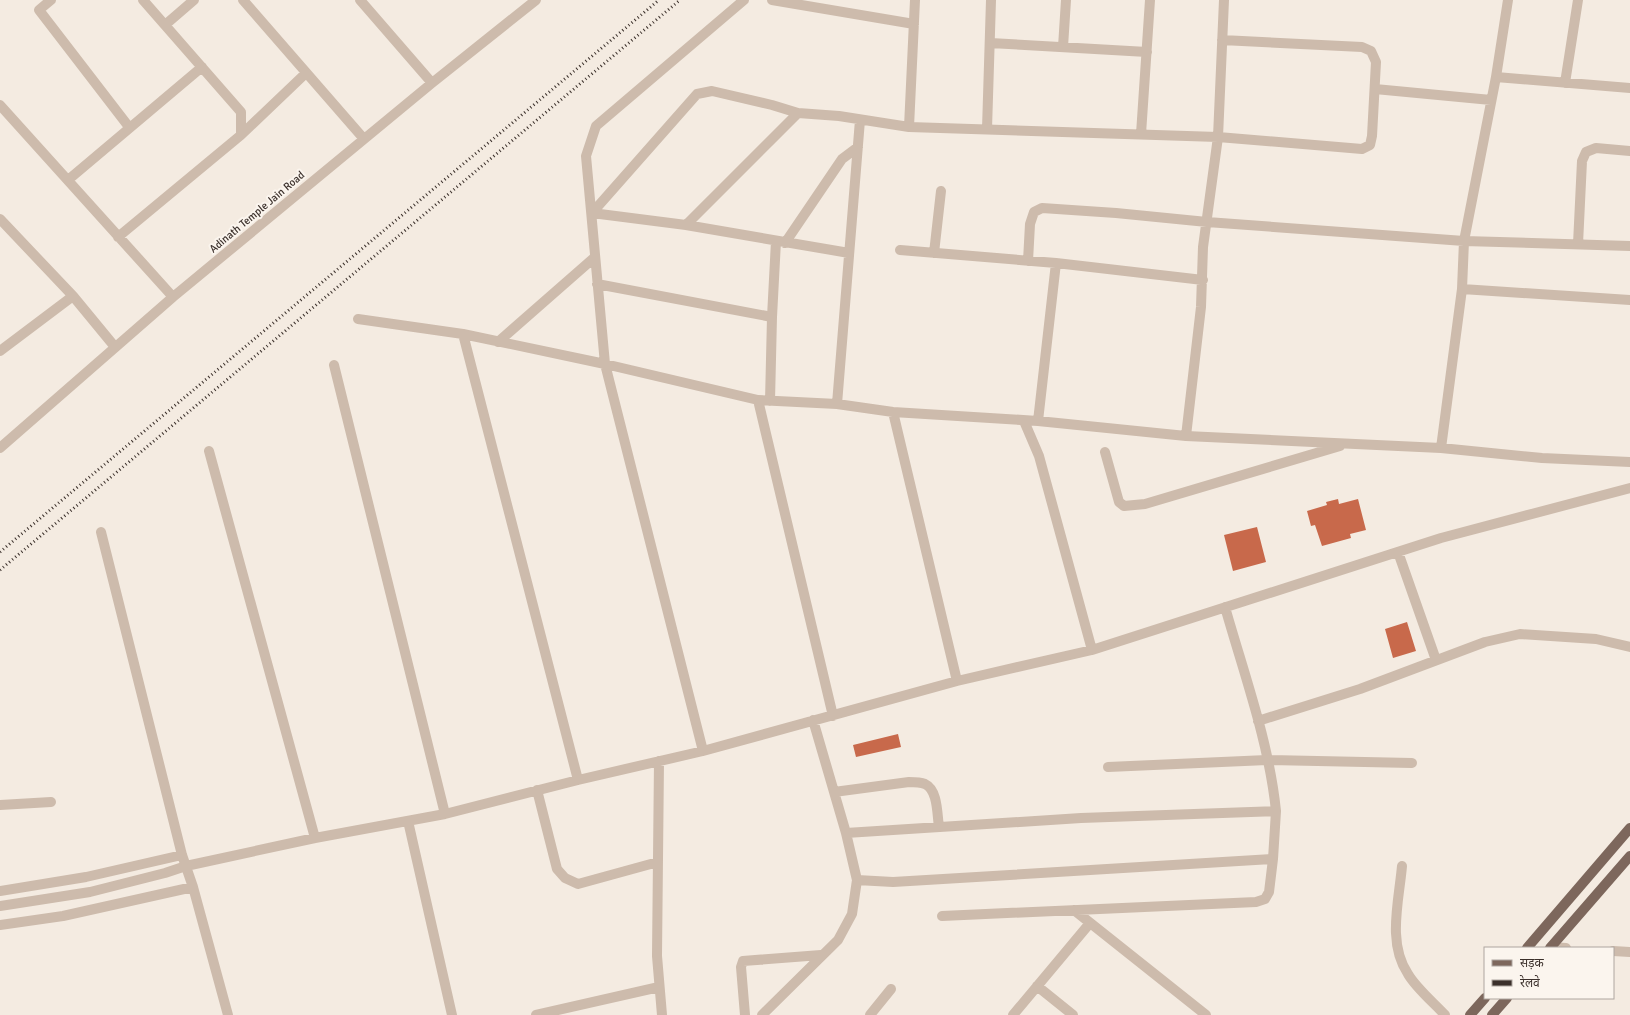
<svg xmlns="http://www.w3.org/2000/svg" width="1630" height="1015" font-family="Signika,'Noto Sans Devanagari',sans-serif">
  <style>
    .building { fill: #c8694b }
    .lines { fill: none; stroke-linecap: round; stroke-linejoin: round }
    .minor { stroke: #cdbbac; stroke-width: 10 }
    .major { stroke: #7d675c; stroke-width: 10 }
    .rail { stroke: #3b302b; stroke-width: 3; stroke-dasharray: 1 3; stroke-linecap: butt }
    .labels { text-anchor: middle; dominant-baseline: central; stroke-width: 4; stroke-linejoin: round; paint-order: stroke }
    .street-label { font-size: 11px; fill: #3b302b; stroke: #fbf5ee }
  </style>
  <rect width="100%" height="100%" fill="#f4ebe1"/>
  <path class="building" d="M1338,499L1339,504L1358,499L1366,530L1350,534L1351,538L1322,546L1315,525L1311,526L1307,511L1327,505L1326,502Z
    M1257,527L1266,562L1233,571L1224,535Z
    M1407,622L1416,651L1393,658L1385,629Z
    M898,734L901,747L856,757L853,745Z"/>
  <g class="lines">
    <path class="minor" d="M51,0L39,10L129,127
      M243,0L364,139
      M360,0L432,83
      M772,0L914,24
      M165,25L194,0
      M990,43L1147,52
      M1063,47L1066,0
      M1496,77L1630,88
      M1565,83L1578,0
      M1375,89L1491,100
      M0,105L173,297
      M909,127L915,0
      M987,129L991,0
      M1141,134L1150,0
      M241,135L306,73
      M68,180L202,67
      M592,213L697,94L712,91L772,105L798,113L839,116L909,127L1218,137L1362,149L1370,145L1372,136L1376,62L1371,51L1362,47L1222,40
      M592,213L686,225L849,253
      M0,219L73,296L115,347
      M686,225L798,113
      M118,237L241,135V112L143,0
      M785,243L842,159L858,147
      M1578,244L1582,161L1586,152L1596,148L1630,151
      M900,250L1056,263L1203,280
      M934,253L941,191
      M1028,261L1030,224L1034,212L1042,208L1116,213L1207,222L1464,241L1630,246
      M597,284L772,317
      M1462,289L1630,300
      M358,319L463,334L605,364L758,400L837,404L893,412L1038,421L1186,436L1441,448L1542,458L1630,462
      M463,334L578,780
      M498,342L595,257
      M0,351L73,296
      M334,365L445,814
      M758,400L833,716
      M770,401L772,317L776,241
      M837,404L860,120
      M893,412L957,681
      M1024,421L1039,456L1092,650
      M1038,421L1056,263
      M1186,436L1201,307L1203,247L1218,137L1224,0
      M0,448L173,297L432,83L536,0
      M1441,448L1462,289L1464,241L1496,77L1508,0
      M209,451L315,838
      M1105,452L1119,502L1124,506L1145,504L1340,446
      M101,532L182,855L193,887L228,1015
      M1398,552L1436,660
      M1258,721L1360,689L1485,642L1520,634L1596,639L1630,647
      M703,751L605,364L586,156L596,126L744,0
      M659,761L657,956L662,1015
      M1108,767L1267,760L1412,763
      M537,790L557,869L565,878L578,884L658,862
      M834,792L909,782C914,782 920,782 925,784C938,790 937,814 939,827
      M0,805L51,802
      M408,821L452,1015
      M846,833L1081,818L1276,811C1269,742 1244,674 1225,607
      M1402,866C1399,901 1387,943 1408,974C1416,988 1434,1003 1445,1015
      M857,880L893,882L1273,859L1276,811
      M0,891L86,877L182,855
      M0,906L90,892L165,873L186,866L315,838L445,814L578,780L703,751L957,681L1092,650L1441,538L1630,488
      M1074,910L1206,1015
      M942,916L1256,902L1265,899L1269,892L1273,859
      M0,925L63,916L193,887
      M1551,947L1566,948
      M1613,951L1630,952
      M1037,986L1073,1015
      M536,1015L659,987
      M745,1015L741,967L743,961L821,955
      M762,1015L838,940L852,914L857,880L846,833L813,720
      M870,1015L891,989
      M1013,1015L1090,923"/>
    <path class="major" d="M1527,948L1630,828
      M1550,948L1630,856
      M1470,1015L1485,998
      M1492,1015L1507,998"/>
    <path class="rail" d="M0,552L659,0
      M0,570L680,0"/>
  </g>
  <g class="labels">
    <g class="street-label">
      <text transform="translate(257 212) rotate(-40)">Adinath Temple Jain Road</text>
    </g>
  </g>
  <rect x="1484" y="947" width="130" height="52" fill="#fbf5ee" stroke="#aea6a0"/>
  <rect x="1492" y="960" width="20" height="6" fill="#7d675c" stroke="#aea6a0"/>
  <text x="1520" y="967" font-size="12" fill="#3b302b">सड़क</text>
  <rect x="1492" y="980" width="20" height="6" fill="#3b302b" stroke="#aea6a0"/>
  <text x="1520" y="987" font-size="12" fill="#3b302b">रेलवे</text>
</svg>
